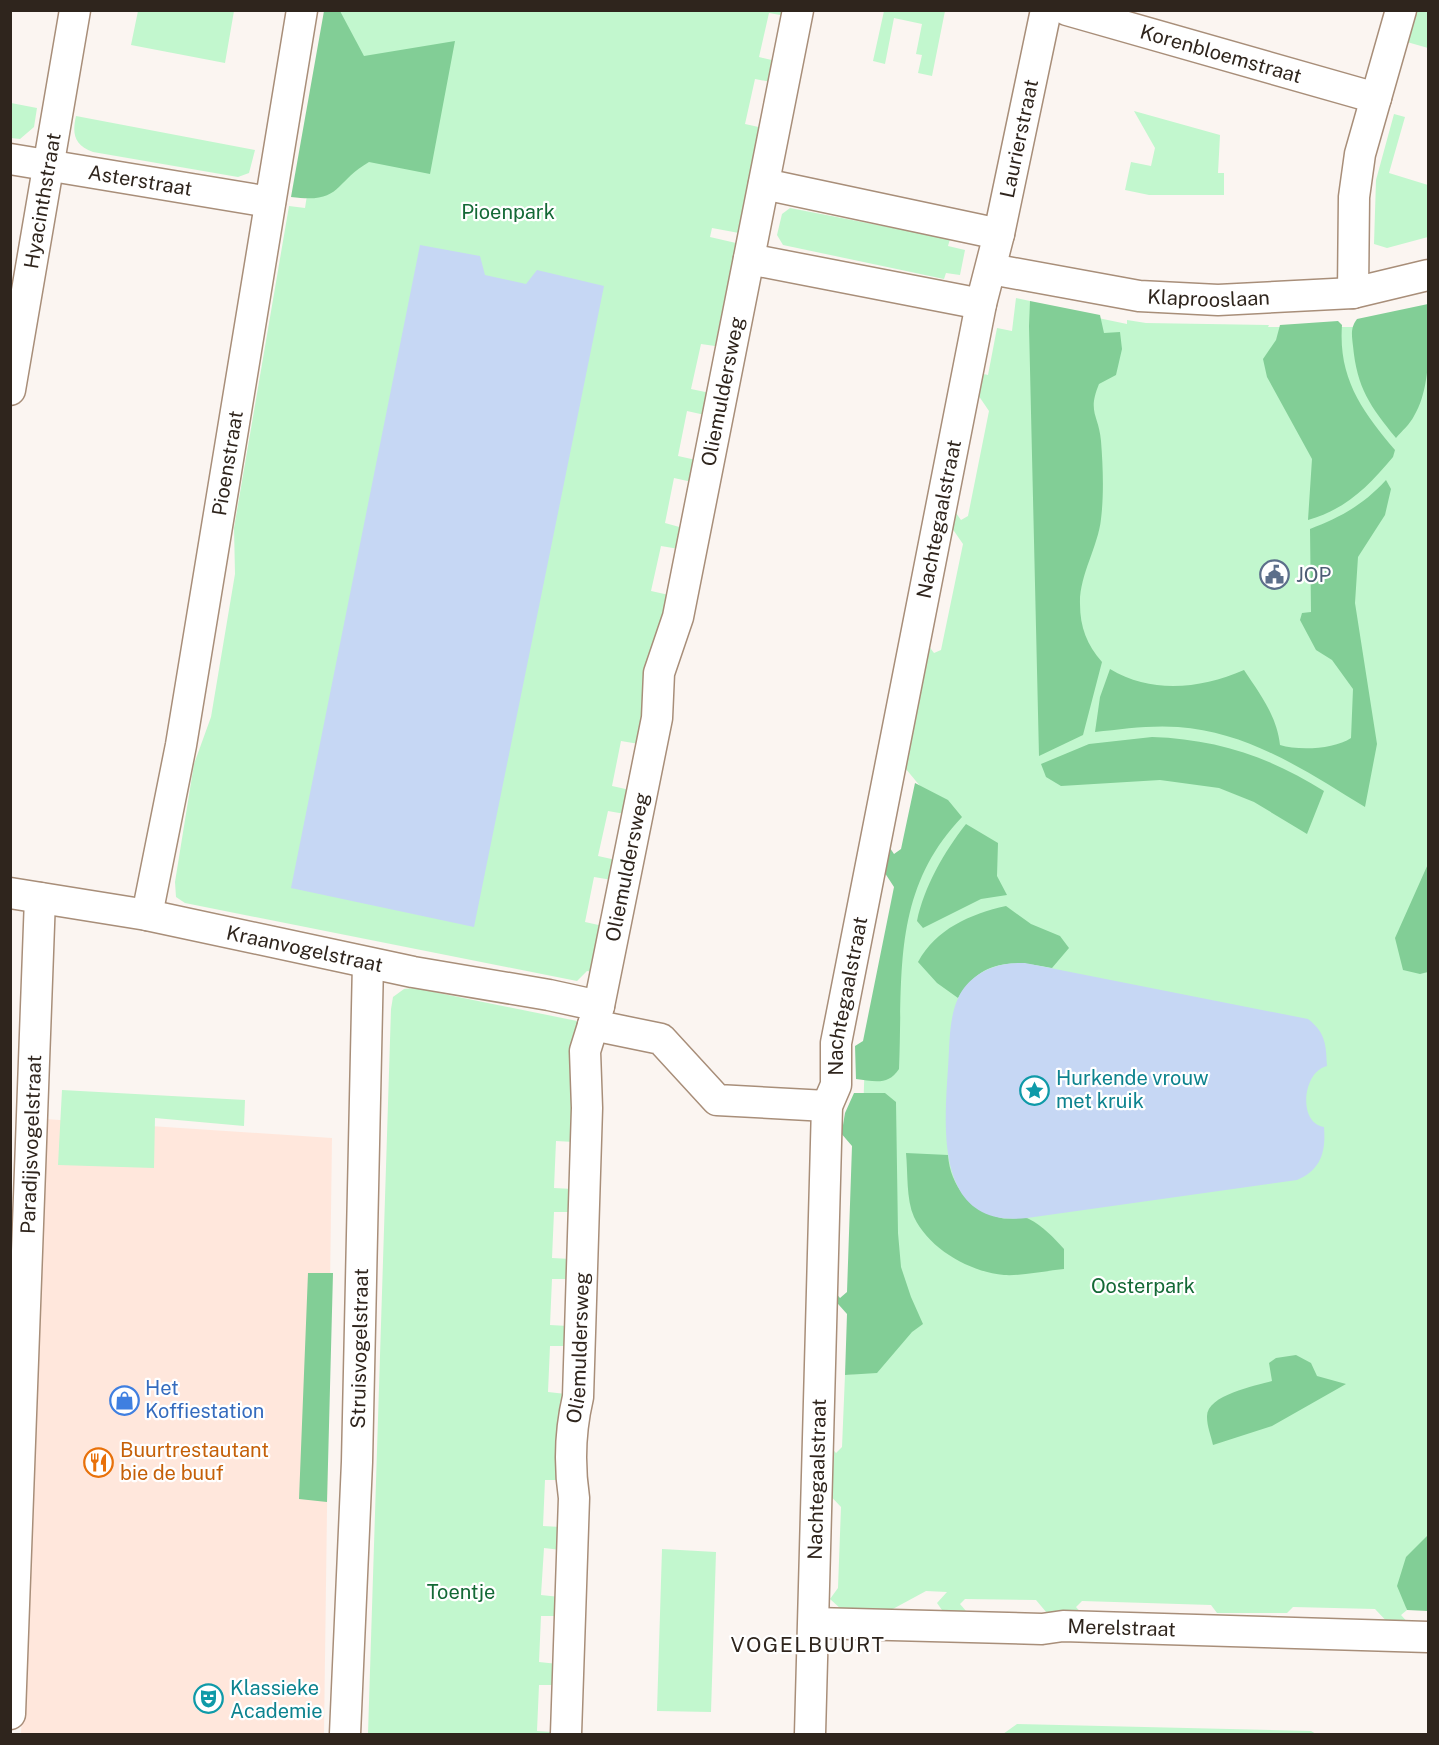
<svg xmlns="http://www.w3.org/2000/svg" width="1439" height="1745" font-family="'Public Sans',sans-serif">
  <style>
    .commercial { fill: #ffe7dc }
    .green { fill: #c2f7ce }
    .forest { fill: #82ce96 }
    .water { fill: #c6d7f4 }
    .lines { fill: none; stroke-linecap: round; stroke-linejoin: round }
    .minor-casing { stroke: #a88e79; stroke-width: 33 }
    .minor { stroke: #fff; stroke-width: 30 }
    .labels { text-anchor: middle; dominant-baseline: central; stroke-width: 4.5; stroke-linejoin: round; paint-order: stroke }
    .street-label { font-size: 20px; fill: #2f251d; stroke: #fff }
    .park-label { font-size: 20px; fill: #146936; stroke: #fff }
    .service-label { font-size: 20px; fill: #4e5e75; stroke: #fff; text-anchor: start }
    .culture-label { font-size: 20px; fill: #0d838f; stroke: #fff; text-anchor: start }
    .shop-label { font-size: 20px; fill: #366cbe; stroke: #fff; text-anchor: start }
    .food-label { font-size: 20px; fill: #c56008; stroke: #fff; text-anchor: start }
    .neighbourhood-label { font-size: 21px; letter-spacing: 1.5px; fill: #2f251d; stroke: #fff }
  </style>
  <rect width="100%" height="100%" fill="#fbf5f1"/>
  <path class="commercial" d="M45,1119L332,1138L324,1734H21Z"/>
  <path class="green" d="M138,11H234L225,63L131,45Z
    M336,11H787L786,16L769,13L759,57L776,61L771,82L755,79L745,124L763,128L739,233L712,228L710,237L736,243L715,346L701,344L691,389L710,393L705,415L687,411L678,456L696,460L692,482L674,478L665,523L683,528L679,549L661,546L651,591L669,595L639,744L621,741L612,786L630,790L625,814L608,811L598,856L616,860L612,880L594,877L585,922L603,926L593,972L587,971L577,981L185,903L176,897L175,882L194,764L211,717L235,574L234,528L289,206L305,208Z
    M884,11H945L932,76L918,73L922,55L916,54L922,24L894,18L885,64L873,61Z
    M1409,11H1428V48L1400,40Z
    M11,103L37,108L34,127L20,139L11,138Z
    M1134,111L1220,135L1218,173H1224V195H1149L1125,190L1131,162L1151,166L1155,148Z
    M1394,114L1405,117L1389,173L1428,185V237L1387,248L1374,244L1376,180Z
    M76,116L255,150L249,173L238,177L93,152C74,145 72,134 76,116Z
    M790,208L950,239L948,246L965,250L960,275L946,273L944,279L783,245L777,235L782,214Z
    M1016,298L1030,301L1031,304L1127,324V320L1146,323L1269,325L1268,327H1360L1428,311V1608L1406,1607L1407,1610L1401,1615L1411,1626L1393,1628L1375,1609L1293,1607L1287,1613H1217L1211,1605L1082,1601L1076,1607L1087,1620L1052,1619L1036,1600L965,1599L960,1604L972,1618L949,1620L937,1603L947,1592L926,1591L891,1610L841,1609L830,1599L838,1588L841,1507L823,1488L824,1440L836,1453L842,1447L845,1375L854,1374L865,1057L920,786L901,763L925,641L934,653L941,650L963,544L945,518L951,506L961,520L968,516L989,411L972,386L975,372L988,375L997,328L1012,331Z
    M414,988L582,1022L574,1142L556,1141L554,1188L573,1189L572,1212H554L552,1258L571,1259L570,1279H552L550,1325L568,1326V1346H550L548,1392L566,1394L563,1480H545L543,1526L561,1527V1550L544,1548L541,1595L560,1597L559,1616H541L539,1662L558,1664L557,1685H539L537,1731L552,1732V1734H368L391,1009L393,997L404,989Z
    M62,1090L245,1100L244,1126L155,1118L154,1168L58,1165Z
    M662,1549L716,1552L711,1712L657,1711Z
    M1017,1724L1311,1731L1316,1734H1003Z"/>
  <path class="forest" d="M324,11H340L364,56L455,41L430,174L369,162C333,183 342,204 291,197Z
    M1030,301L1100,315L1104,333L1120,332L1122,349L1116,375L1099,384C1087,413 1099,415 1101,441C1103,466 1104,495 1101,519C1098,547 1079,576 1080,604C1080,627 1087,645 1102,662L1083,735L1039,756L1029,326Z
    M1428,304C1429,336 1432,387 1414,416C1410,424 1402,431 1396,438C1370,406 1357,388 1353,346C1352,336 1350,328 1357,319Z
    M1338,321L1342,325C1338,379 1363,412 1395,450L1393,457C1368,487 1346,509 1308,520L1312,459L1267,377L1263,359L1276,340L1280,325Z
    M1386,480L1391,489L1385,515L1358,557L1355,603L1377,744L1365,807C1306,771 1249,732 1178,727C1150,725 1123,729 1095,732L1100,697L1110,669C1152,694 1200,689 1244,670C1260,694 1277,716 1280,745C1299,751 1335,749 1351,738L1353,689L1332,660L1316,650L1300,620L1302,613L1311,612L1310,529C1341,517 1363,505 1386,480Z
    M1152,737C1216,739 1270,757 1324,791L1307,834L1254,802L1219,788L1160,780L1061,786L1046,777L1041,764L1089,744Z
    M915,783L948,800L962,817C891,891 903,976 899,1069C888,1086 874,1081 856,1079L855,1046L863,1041L894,887L881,867L886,842L894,854L901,849Z
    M966,824L998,843L997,876L1007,895L981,899L923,928L917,921C924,887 944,852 966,824Z
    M1428,864V972L1420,974L1403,970L1395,938Z
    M1006,906L1031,924L1060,936L1069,948L1052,968C1011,960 982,959 958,998L937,983L918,962C936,929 970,914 1006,906Z
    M854,1093H885L896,1102L898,1233L901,1267L911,1297L923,1324L912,1332L877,1373L845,1375L847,1314L831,1296L832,1289L840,1298L847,1292L852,1146L834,1125H843L845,1113Z
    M906,1153L948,1155C950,1186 971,1210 1001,1218C1010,1220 1022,1216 1029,1219C1043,1226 1053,1237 1064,1249V1269C1044,1271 1023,1276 1004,1275C970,1272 929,1249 914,1217C906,1199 908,1173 906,1153Z
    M308,1273H333L327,1502L299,1499Z
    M1296,1355L1311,1363L1317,1376L1346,1384L1272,1426L1213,1445C1211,1436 1207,1426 1207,1417C1206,1395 1255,1386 1272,1381L1269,1363L1276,1358Z
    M1428,1535V1611L1407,1610L1397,1586L1406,1557Z"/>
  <path class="water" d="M420,245L480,256L485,275L526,284L537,270L604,286L474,927L291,888Z
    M1025,963L1308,1019C1326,1033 1326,1045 1327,1066C1303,1071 1297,1123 1324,1127C1326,1152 1321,1170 1297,1180L1027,1218C935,1229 944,1129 948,1068C950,1042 948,1010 964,988C979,969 1001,962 1025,963Z"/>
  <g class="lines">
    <defs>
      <g id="minor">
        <path id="s1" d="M1067,10L1376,98"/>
        <path id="s2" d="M10,159L270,202"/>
        <path d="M764,184L999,234"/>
        <path d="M749,259L981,304"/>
        <path id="s3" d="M991,269L1139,296L1218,300L1353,293L1428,275"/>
        <path d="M1353,293L1354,197L1360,154L1401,10"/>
        <path id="s4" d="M10,390L75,10"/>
        <path id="s5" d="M10,893L147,915L413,972L549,995L599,1006"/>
        <path id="s6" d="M147,915L181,745L302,10"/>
        <path d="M593,1025L661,1039L717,1100L827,1106"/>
        <path id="s7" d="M814,1623L1042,1629L1063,1626L1428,1637"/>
        <path id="s8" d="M10,1714L40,898"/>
        <path id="s9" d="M345,1734L357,1462L368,963"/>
        <path id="s10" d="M566,1734L574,1498C569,1464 570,1431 578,1397L587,1108L585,1051L599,1006L657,718L659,673L678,617L798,10"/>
        <path id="s11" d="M810,1734L827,1106L836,1085V1043L981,304L999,234L1046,10"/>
      </g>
    </defs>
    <use href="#minor" class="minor-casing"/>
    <use href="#minor" class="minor"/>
  </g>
  <defs>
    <symbol id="civic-ring" viewBox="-11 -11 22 22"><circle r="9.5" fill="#fff" stroke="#5c6f8a" stroke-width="1.5"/><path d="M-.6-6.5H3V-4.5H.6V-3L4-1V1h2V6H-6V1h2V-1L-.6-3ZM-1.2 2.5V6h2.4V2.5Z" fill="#5c6f8a"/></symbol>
    <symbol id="sight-ring" viewBox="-11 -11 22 22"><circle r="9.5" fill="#fff" stroke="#0f9aa8" stroke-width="1.5"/><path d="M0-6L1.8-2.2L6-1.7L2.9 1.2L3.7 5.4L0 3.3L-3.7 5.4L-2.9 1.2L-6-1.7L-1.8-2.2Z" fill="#0f9aa8"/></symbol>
    <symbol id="shop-ring" viewBox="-11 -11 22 22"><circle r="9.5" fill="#fff" stroke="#3f7fe0" stroke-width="1.5"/><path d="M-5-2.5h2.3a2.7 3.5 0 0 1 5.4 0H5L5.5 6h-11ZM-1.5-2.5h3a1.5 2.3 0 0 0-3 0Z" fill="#3f7fe0"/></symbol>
    <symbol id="restaurant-ring" viewBox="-11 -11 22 22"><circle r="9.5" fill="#fff" stroke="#e8710a" stroke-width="1.5"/><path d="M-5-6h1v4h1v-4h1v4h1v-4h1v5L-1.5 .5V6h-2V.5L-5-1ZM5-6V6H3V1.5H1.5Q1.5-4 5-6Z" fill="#e8710a"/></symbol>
    <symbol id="theatre-ring" viewBox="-11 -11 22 22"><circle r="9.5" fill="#fff" stroke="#0f9aa8" stroke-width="1.5"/><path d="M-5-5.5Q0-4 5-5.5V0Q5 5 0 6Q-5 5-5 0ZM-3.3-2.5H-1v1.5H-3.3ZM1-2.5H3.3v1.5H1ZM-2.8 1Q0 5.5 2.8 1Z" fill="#0f9aa8"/></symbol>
  </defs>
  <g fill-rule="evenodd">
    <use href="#civic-ring" x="1258" y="558" width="33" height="33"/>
    <use href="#sight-ring" x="1018" y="1074" width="33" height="33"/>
    <use href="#shop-ring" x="108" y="1384" width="33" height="33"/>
    <use href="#restaurant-ring" x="82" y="1446" width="33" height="33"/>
    <use href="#theatre-ring" x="192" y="1682" width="33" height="33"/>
  </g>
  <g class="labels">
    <g class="street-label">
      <text stroke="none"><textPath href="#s1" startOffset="160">Korenbloemstraat</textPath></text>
      <text stroke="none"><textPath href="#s11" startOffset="1616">Laurierstraat</textPath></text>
      <text stroke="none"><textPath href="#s2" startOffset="132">Asterstraat</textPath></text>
      <text stroke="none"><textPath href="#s4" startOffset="192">Hyacinthstraat</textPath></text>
      <text stroke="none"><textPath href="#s3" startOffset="220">Klaprooslaan</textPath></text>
      <text stroke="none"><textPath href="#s10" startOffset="1359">Oliemuldersweg</textPath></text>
      <text stroke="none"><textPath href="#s6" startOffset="459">Pioenstraat</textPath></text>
      <text stroke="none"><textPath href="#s11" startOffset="1227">Nachtegaalstraat</textPath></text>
      <text stroke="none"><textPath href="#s10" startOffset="873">Oliemuldersweg</textPath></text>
      <text stroke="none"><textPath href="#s5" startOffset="300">Kraanvogelstraat</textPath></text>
      <text stroke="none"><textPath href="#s11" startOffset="741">Nachtegaalstraat</textPath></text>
      <text stroke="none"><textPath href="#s8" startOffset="570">Paradijsvogelstraat</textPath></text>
      <text stroke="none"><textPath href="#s10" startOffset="387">Oliemuldersweg</textPath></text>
      <text stroke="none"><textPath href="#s9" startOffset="386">Struisvogelstraat</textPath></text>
      <text stroke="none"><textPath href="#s11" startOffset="255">Nachtegaalstraat</textPath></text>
      <text stroke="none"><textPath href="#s7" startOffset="308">Merelstraat</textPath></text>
    </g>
    <g class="park-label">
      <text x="508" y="212">Pioenpark</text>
      <text x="1143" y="1286">Oosterpark</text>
      <text x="461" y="1592">Toentje</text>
    </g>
    <g class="service-label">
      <text x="1296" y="575">JOP</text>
    </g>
    <g class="culture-label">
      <text x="1056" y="1078">Hurkende vrouw<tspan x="1056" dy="23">met kruik</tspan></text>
      <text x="230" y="1688">Klassieke<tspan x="230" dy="23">Academie</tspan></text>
    </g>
    <g class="shop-label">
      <text x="145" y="1388">Het<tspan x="145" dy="23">Koffiestation</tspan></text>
    </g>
    <g class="food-label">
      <text x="120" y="1450">Buurtrestautant<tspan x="120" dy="23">bie de buuf</tspan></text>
    </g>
    <g class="neighbourhood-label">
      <text x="808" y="1644">VOGELBUURT</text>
    </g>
  </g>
  <rect width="1439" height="1745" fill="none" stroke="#2f251d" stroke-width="24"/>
</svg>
